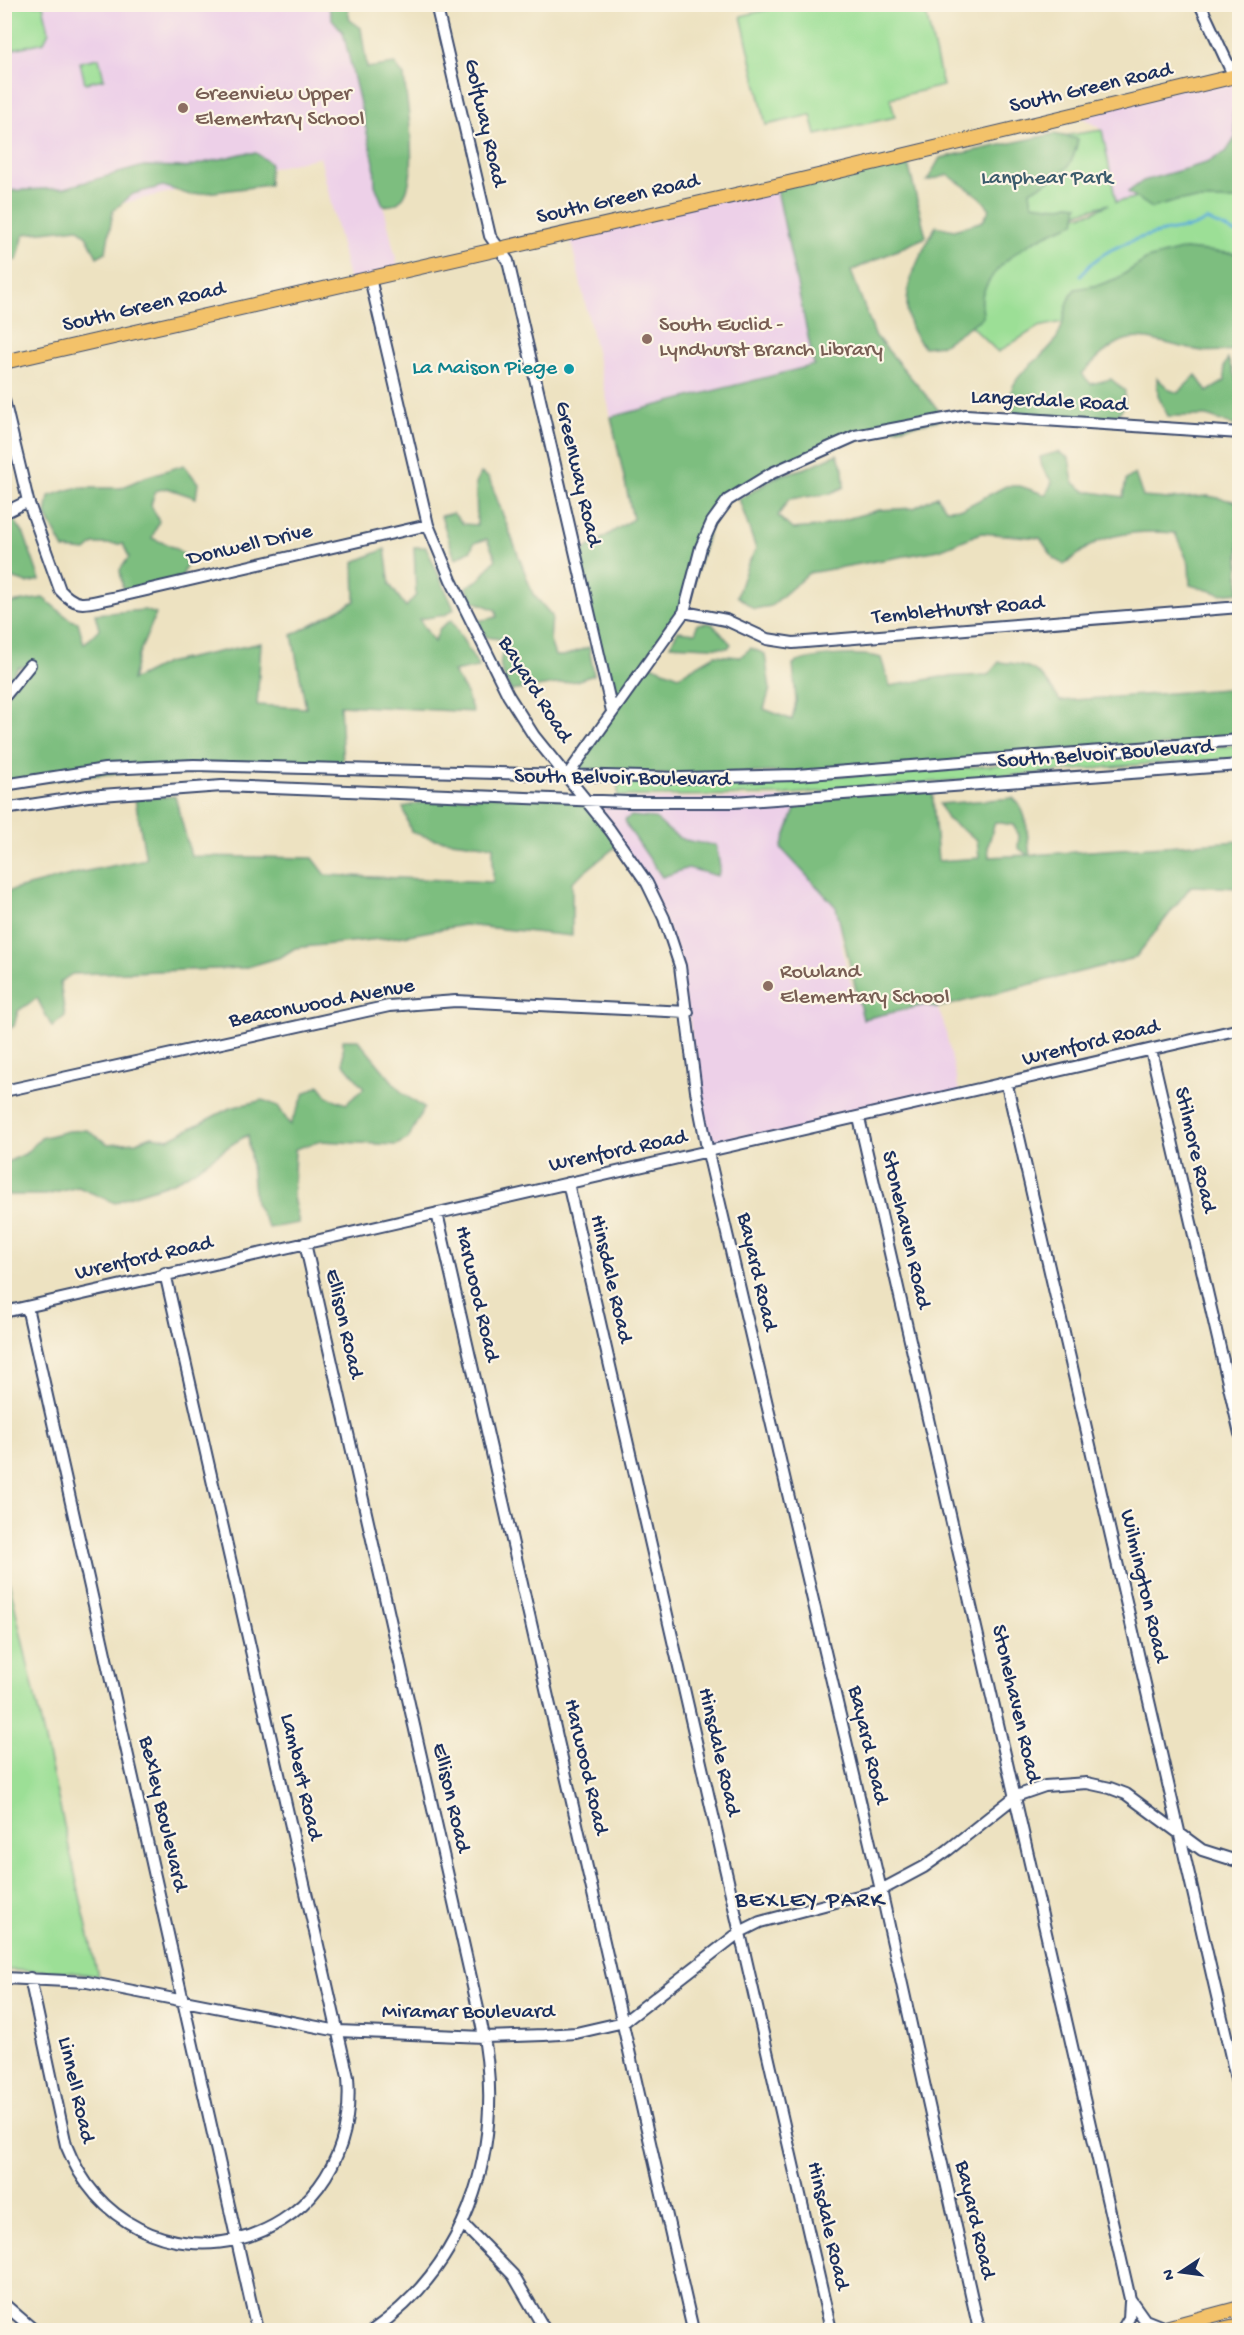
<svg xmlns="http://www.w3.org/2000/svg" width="1244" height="2335" font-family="'Gochi Hand',sans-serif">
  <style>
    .built { fill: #edd0e8 }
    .green { fill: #9cdf96; stroke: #5c877a; stroke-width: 1.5; fill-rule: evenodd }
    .forest { fill: #7dbe7f; stroke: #4c766e; stroke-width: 1.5; fill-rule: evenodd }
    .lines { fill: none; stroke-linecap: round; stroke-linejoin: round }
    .stream { stroke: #5daed8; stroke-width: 3 }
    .minor-casing { stroke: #3a4a6d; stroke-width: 14 }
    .major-casing { stroke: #3a4a6d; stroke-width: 16 }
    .minor { stroke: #fff; stroke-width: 10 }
    .major { stroke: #f3c26a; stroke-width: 14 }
    .education-dot { fill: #8d6e63; stroke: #fcf5e5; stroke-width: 2 }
    .culture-dot { fill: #0f9aa8; stroke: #fcf5e5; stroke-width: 2 }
    .labels { text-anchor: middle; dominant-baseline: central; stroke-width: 4.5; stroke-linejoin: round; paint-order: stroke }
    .street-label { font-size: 22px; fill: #1b2f5e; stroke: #fcf5e5 }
    .education-label { font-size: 22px; fill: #785e54; stroke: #fcf5e5; text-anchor: start }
    .park-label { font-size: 22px; fill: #3b5b6c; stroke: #fcf5e5 }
    .culture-label { font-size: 22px; fill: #0d838f; stroke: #fcf5e5; text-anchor: end }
    .neighbourhood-label { font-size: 24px; letter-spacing: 1.5px; fill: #1b2f5e; stroke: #fcf5e5 }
  </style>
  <rect width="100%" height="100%" fill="#fcf5e5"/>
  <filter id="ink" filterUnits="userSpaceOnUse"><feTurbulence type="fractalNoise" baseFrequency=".0167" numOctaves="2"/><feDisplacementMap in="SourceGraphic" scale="12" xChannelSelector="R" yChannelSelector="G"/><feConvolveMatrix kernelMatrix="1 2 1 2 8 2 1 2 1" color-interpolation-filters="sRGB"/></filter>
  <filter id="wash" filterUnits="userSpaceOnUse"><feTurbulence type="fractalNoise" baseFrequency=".008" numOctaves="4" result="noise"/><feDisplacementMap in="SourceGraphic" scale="24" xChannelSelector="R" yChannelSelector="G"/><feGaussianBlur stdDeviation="1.35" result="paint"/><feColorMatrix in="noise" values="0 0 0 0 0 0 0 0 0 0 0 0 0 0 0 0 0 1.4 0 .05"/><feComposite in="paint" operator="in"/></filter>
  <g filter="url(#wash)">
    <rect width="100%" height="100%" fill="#ede2c1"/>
    <path class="built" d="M4,5H337L399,272L350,283L320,157L5,231Z
      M1239,75V175L1116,202L1102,130L1077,114Z
      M776,185L814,365L611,417L569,232Z
      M799,798L781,848L836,907L846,968L863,1019L925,1005L937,1008L943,1020L960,1095L708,1153L688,1012L664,918L585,799Z"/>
    <path class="green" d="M791,4L924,5L943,86L890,98L895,117L816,135L811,115L766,125L741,16Z
      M4,5H43L49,32L44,42L5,51Z
      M99,58L104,79L85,83L80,62Z
      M1102,130L1116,202L1239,175V321L1063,322L1038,327L998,352L940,296L1015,230L995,146ZM1109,204L1093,212L1031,226H1030Z
      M1239,745V758L1146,764L780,795L618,796V783C825,784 1033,761 1239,745Z
      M5,1563L98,1976L71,1972L5,1970Z"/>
    <path class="forest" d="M328,5H347L350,20L361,28L367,68L395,64L404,76C406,101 429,214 383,205L375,185L374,162L343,32L332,19Z
      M1239,105V200H1180L1152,208L1128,192L1143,181L1206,163L1226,152L1236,137L1233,116L1235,107Z
      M1054,134L1078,139C1072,174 1059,175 1030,191L1032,204L1058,207L1069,204L1078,205L1075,223C1041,235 997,257 983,293C980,299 983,310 983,317L942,345L924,347C920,341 913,334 911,327C898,292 920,255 936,226L954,230L983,221L990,209L980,197L948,175L927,181L940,158Z
      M245,153H256L270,163L269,185L190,195L163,186L133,194L113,211L106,252L97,257L87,237L78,228L24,234L17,260L5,261V191L64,188L144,166L187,167Z
      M906,155L926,237L851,271L875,335L946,419L855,436L728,500L712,522L684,612L648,664L679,676L715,655L740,657L751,648L765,654L770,689L764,709L792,720L796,701L793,664C810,655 862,652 881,658L890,686L941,677L988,675L999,662C1035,665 1040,670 1060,701L1239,688V740L848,771L567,776L612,711L576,555L633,519L611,417L814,365L776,185Z
      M1185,249L1239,254V350C1228,350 1214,353 1202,351C1142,342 1132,318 1082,374L1091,384L1111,379L1125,391L1124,406L1114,420L1018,414L1008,408C1010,370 1036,367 1055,341C1066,326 1062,307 1075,289L1099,285L1118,278L1147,259Z
      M1228,359L1239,386V427L1207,416H1168L1158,396L1157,378L1170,390L1178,393L1196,375L1207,392L1225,381L1224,366Z
      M1058,452L1069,458L1073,482L1085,491L1123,497L1126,480L1135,474L1143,497L1168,499L1208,496L1239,502V592L1221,594L1190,585L1189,564L1175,533C1149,531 1120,531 1095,543C1084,548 1075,559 1063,564L1054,559L1040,538L981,533L939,550L809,573L771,606L754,609L737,596L747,566L756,549L739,499L781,475L806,468L837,454L843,468L844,487L829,494L789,499L778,516L792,529L819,527L878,510L914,508L937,496L946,509L964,508L1006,486H1020L1046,495L1052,482L1042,467L1040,457Z
      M184,465L198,483L196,498L167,488L155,491L151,505L159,521L152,538L175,548L186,556L187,563L182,577L123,590L120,570L129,557L123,544H94L86,551L64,549L46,515L49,496L75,488H121L145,477Z
      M481,473L489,478L533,594L552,616L550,641L555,656H564L589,647L594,675L576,681L511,691C501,671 496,665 506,644L500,639L486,637L478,621L497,617L496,610L473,601L466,587L480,579L496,559L487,539L474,543L471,550L455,559L441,516L453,513L463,524L477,525L476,483Z
      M12,517L24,534L40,580L27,583L5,576V521Z
      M414,547H426L454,609L445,615L419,619L434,642L440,628L451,620L479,667L453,672L465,690L473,712L340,705L343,768L194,765L5,785V697L29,666L19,667L5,682V604L43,598L71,620L78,622L84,644L99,629L95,614L145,610L156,614L138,656L132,680L166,663L261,643L257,705L306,708L292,635L355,601L354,562L385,549L390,585L406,607L416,595Z
      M708,623L712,624L731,644L728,648L670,645L678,631L696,633L697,624Z
      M932,787L938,861L979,858L977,840L947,819L940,804L1013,798C1030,812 1026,835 1030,855L1239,841V888L1191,886L1135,958L937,1008L925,1005L863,1019L836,907L781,848L799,798ZM995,822L1013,825L1019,835L1018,848L1028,855L989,857L988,846Z
      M175,796L191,856L313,858L326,875L493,882V846L434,839L411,832L403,807C462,791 525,797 585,799L619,844L572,882V936L464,925L398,937L295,948L281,957L244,968L72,974L60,982L65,1016L52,1027L37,998L18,1011L14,1026L5,1031V892L82,872L146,859L135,799Z
      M631,816L655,818C680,842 682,841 716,845L720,867L718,876L688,868L662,877L627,826L625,820Z
      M343,1040H358L402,1093L424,1108L408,1139L396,1145L320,1141L295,1149L293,1197L299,1223L269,1228L255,1203L248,1135C223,1147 203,1168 177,1180C156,1190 135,1192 115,1203L78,1187L46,1195H8L5,1187V1163L25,1154L41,1138L68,1131L87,1130L108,1144L136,1142L152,1136L169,1139L230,1108L263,1100L278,1106L290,1125L305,1093L319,1085L328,1097L346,1104L364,1088L343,1063Z"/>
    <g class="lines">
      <path class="stream" d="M1081,276C1097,250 1138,237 1167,231C1185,227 1191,230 1207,220L1240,235"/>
    </g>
  </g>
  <g filter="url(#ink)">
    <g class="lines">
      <defs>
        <path id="minor" d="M436,4L490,236L508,261L612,711
          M1200,4L1234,77
          M370,278L428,525L451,580L508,695L534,736L610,830L647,883L664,918L680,966L696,1091L708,1153L881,1890L979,2330
          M4,400L28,501L60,590C78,610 88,602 112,598L428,525
          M4,513L28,501
          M684,612L726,620L767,639L793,643L1240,607
          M4,697L30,665
          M567,776L684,612L701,547L712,522L728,500L772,473L855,436L966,415L1240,433
          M4,785L105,769L194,765L681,778L797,775L1240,740
          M4,809L88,796L222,786L627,802H734L1240,765
          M1151,1050L1240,1434
          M1007,1085L1240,2096
          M4,1091L389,1006L456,1001L688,1012
          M859,1118L1130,2299L1145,2320L1165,2328
          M568,1183L831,2330
          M437,1213L693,2330
          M305,1243L481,2022C506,2138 473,2260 373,2330
          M27,1307L257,2330
          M4,1312C416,1217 828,1126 1240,1029
          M4,1978L87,1982L338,2031L484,2037L544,2035L576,2033L624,2022L740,1932L760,1922L881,1890L924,1867L948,1850L1016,1796L1045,1786L1087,1783L1110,1788L1126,1794L1202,1850L1240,1862
          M30,1978L66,2145C130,2308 362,2257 348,2077L165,1273
          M463,2224L513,2275L545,2330
          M4,2304L34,2330
          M1122,2330L1129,2318L1130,2302"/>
        <path id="major" d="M4,362L797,181L1240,75
          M1158,2330L1240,2308
          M1222,2330L1240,2326"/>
      </defs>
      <use href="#minor" class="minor-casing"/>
      <use href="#major" class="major-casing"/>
      <use href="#minor" class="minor"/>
      <use href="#major" class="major"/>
    </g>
  </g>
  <g class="education-dot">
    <circle cx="183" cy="108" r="6"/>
    <circle cx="647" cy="339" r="6"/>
    <circle cx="768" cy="986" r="6"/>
  </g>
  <circle class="culture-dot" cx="569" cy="369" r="6"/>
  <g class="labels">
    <g class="street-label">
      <text transform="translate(1091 89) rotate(-13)">South Green Road</text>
      <text transform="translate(484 123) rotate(77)">Golfway Road</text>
      <text transform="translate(618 200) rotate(-13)">South Green Road</text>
      <text transform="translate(144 308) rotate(-13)">South Green Road</text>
      <text transform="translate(1049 402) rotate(3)">Langerdale Road</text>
      <text transform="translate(577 474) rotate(77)">Greenway Road</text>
      <text transform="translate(250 546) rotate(-13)">Donwell Drive</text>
      <text transform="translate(958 611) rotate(-5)">Temblethurst Road</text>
      <text transform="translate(534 690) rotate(58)">Bayard Road</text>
      <text transform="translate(1105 755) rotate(-4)">South Belvoir Boulevard</text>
      <text transform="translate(622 779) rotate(1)">South Belvoir Boulevard</text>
      <text transform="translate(322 1004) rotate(-11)">Beaconwood Avenue</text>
      <text transform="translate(1091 1044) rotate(-14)">Wrenford Road</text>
      <text transform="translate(1194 1150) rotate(77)">Stilmore Road</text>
      <text transform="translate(618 1152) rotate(-12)">Wrenford Road</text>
      <text transform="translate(905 1230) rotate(77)">Stonehaven Road</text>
      <text transform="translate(144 1259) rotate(-13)">Wrenford Road</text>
      <text transform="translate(756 1272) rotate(77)">Bayard Road</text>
      <text transform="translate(610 1279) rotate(77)">Hinsdale Road</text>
      <text transform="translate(476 1294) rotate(77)">Harwood Road</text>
      <text transform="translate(343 1324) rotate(77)">Ellison Road</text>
      <text transform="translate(1143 1586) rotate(77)">Wilmington Road</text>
      <text transform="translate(1015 1704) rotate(77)">Stonehaven Road</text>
      <text transform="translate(867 1745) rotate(77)">Bayard Road</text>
      <text transform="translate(718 1752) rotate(77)">Hinsdale Road</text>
      <text transform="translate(585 1767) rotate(77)">Harwood Road</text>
      <text transform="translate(300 1777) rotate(77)">Lambert Road</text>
      <text transform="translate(450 1798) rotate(77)">Ellison Road</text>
      <text transform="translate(162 1814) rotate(77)">Bexley Boulevard</text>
      <text x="468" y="2013">Miramar Boulevard</text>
      <text transform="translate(75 2090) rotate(77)">Linnell Road</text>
      <text transform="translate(974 2220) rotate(77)">Bayard Road</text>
      <text transform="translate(827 2226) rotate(77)">Hinsdale Road</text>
    </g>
    <g class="education-label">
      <text x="195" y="95">Greenview Upper<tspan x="195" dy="25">Elementary School</tspan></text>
      <text x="659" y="326">South Euclid -<tspan x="659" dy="25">Lyndhurst Branch Library</tspan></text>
      <text x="780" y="973">Rowland<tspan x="780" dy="25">Elementary School</tspan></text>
    </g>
    <g class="park-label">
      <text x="1047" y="179">Lanphear Park</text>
    </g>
    <g class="culture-label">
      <text x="557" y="369">La Maison Piege</text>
    </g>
    <g class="neighbourhood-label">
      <text x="810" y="1901">BEXLEY PARK</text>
    </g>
  </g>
  <rect width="1244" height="2335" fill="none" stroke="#fcf5e5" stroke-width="24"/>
  <g transform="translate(1181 2272) rotate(257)" stroke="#fcf5e5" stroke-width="4.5" paint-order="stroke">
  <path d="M0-4.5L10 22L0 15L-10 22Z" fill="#1b2f5e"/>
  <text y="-9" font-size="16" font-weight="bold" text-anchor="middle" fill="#1b2f5e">N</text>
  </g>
</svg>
